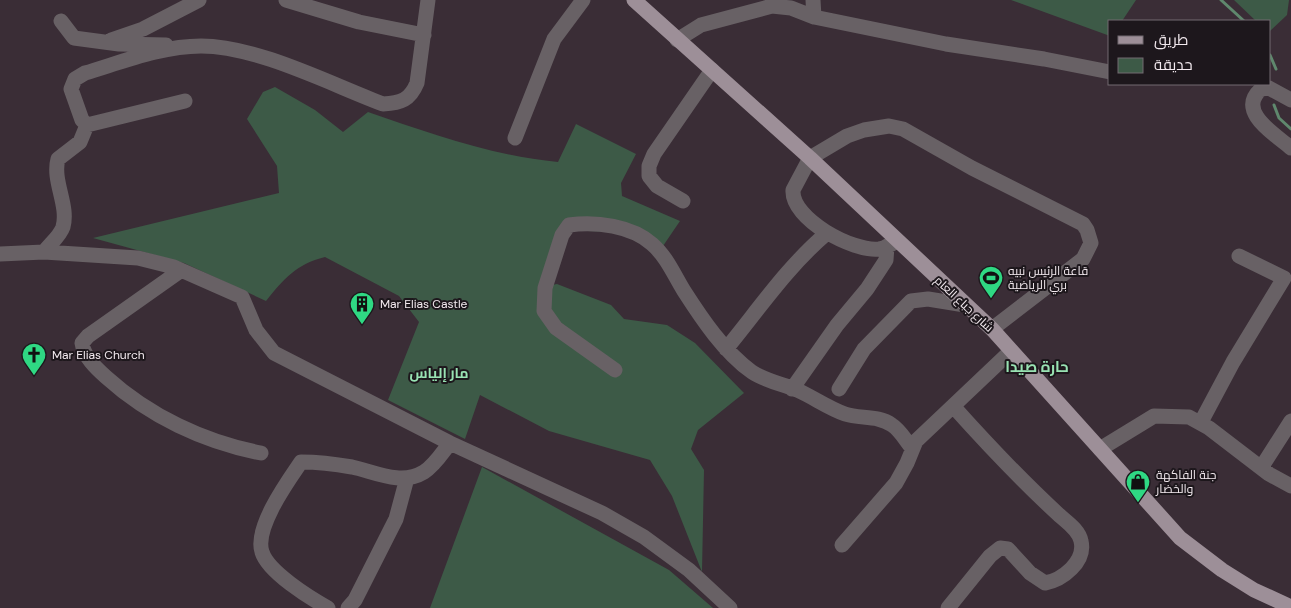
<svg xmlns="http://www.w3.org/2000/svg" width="1291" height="608" font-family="'DM Sans',Cairo,sans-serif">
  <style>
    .green { fill: #3d5a47 }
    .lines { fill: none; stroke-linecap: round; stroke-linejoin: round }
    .stream { stroke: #5f886d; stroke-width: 3 }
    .minor { stroke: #686165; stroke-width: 15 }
    .major { stroke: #9d8f98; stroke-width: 15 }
    .labels { text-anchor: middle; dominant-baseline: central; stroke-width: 4; stroke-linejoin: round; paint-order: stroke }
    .poi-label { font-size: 12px; fill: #f3eaef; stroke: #1d171c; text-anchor: start }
    .street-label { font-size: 12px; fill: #f3eaef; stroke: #1d171c }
    .neighbourhood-label { font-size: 14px; font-weight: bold; fill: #99e3b3; stroke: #1d171c }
    .quarter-label { font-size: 15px; font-weight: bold; fill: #99e3b3; stroke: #1d171c }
  </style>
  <rect width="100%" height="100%" fill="#3a2d36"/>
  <path class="green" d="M1011,0H1136L1122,21H1110V36Z
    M1234,0H1289L1287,15L1270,31V21H1256Z
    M275,87L315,110L343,132L368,112C429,133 493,156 558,162L576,124L636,154L621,183L622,196L680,221L663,246L643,233L560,230L542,287L557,284L611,305L624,319L667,325L695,343L744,393L698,430L691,449L704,470L702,572L672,496L650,460L549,431L480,395L465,439L388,400L419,322L399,296L325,257C296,264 284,279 266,301L184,263L93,238L279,193L277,166L247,119L263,92Z
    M482,467L669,570L713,608H430Z"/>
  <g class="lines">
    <path class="stream" d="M1221,0L1244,21
      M1270,55L1276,69
      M1274,105L1279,118L1291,129"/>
    <path class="minor" d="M286,0L359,22L424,35
      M814,17L946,44L1044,59L1110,72
      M61,21L74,38L119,44L166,45
      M111,40L143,29L199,0
      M677,40L701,25L772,6L791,8L814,17L813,0
      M1291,100L1269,88L1261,89C1236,112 1275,134 1291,148
      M185,101L87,125L82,120L71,89L75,79L85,73C122,62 162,46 201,46C257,46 330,84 383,104C401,103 410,100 417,83L428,0
      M515,138L554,39L583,0
      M683,201L657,186L649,176V166L654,154L712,70
      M897,241C892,244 886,248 879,249C853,252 791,219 793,190L810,158L847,136L864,130L889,126L903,129L972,168L1083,224L1087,230L1091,243L1083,259L992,329
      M44,252C50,244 60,236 63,227C69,205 52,181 58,159L80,142L87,125
      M0,254L44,252L138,258L174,267L242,297L256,330L274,353L450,443L602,513L644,537L689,570L730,608
      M180,271L88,336L82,343C84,357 96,368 106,377C149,416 204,442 261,453
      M726,349C759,309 787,267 827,233
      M615,370L556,328L544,311L545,288L562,235L569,225C596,221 632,226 652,244C667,257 674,275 684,291C702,319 724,352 752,372C766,381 782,384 797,390C813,397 828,408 845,414C860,419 878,415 892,425C900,430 906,441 912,448
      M792,389L837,325L867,289L886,260L887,246
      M839,389L864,349L911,301L928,299L965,305
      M1201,422L1233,362L1284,278L1239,256
      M1100,449L1154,416L1189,417L1209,428L1269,474L1291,486
      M1261,468L1291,421
      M842,545L896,483L907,463L916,441L953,406
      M328,608C310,598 268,572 262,552C254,528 288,481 301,462C318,462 335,464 352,467C375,472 401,486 424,472C435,465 442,453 450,443
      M348,608L355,600L396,519L407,478
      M948,608L990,556L1000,548L1008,549L1030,573L1045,583C1062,580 1086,562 1081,541C1079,530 1067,522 1059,515C1021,480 987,444 953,406L1011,351"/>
    <path class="major" d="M634,0L810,158L992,329L1180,538L1222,570L1254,590L1291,607"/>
  </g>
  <defs>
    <symbol id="stadium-pin" viewBox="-11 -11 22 30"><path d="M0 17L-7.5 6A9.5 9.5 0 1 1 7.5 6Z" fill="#2fd883" stroke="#1d171c"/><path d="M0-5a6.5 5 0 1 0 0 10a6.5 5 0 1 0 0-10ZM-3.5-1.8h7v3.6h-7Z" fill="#111"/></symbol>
    <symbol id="building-pin" viewBox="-11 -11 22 30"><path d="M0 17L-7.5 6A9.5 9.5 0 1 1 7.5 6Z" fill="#2fd883" stroke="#1d171c"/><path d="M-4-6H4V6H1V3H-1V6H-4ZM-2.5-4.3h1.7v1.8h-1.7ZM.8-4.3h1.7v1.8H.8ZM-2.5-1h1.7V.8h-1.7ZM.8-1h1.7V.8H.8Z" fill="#111"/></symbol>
    <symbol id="church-pin" viewBox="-11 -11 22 30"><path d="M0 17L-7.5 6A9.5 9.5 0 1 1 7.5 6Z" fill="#2fd883" stroke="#1d171c"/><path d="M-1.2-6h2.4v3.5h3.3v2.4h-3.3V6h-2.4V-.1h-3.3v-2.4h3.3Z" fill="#111"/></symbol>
    <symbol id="shop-pin" viewBox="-11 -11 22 30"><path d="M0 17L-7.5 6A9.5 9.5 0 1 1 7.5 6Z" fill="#2fd883" stroke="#1d171c"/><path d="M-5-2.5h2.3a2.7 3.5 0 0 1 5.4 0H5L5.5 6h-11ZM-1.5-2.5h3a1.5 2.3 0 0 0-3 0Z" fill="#111"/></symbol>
  </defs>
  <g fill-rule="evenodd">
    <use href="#stadium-pin" x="977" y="264" width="28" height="38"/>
    <use href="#building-pin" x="348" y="290" width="28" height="38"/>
    <use href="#church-pin" x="20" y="341" width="28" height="38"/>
    <use href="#shop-pin" x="1124" y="468" width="28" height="38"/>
  </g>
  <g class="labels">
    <g class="poi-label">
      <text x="1008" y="271">قاعة الرئيس نبيه<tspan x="1008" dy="14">بري الرياضية</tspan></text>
      <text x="380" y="304">Mar Elias Castle</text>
      <text x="52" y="355">Mar Elias Church</text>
      <text x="1156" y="475">جنة الفاكهة<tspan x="1156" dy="14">والخضار</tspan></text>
    </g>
    <g class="street-label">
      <text transform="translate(964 304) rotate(43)">شارع جباع العام</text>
    </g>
    <g class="neighbourhood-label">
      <text x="439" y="373">مار إلياس</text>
    </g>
    <g class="quarter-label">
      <text x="1037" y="367">حارة صيدا</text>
    </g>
  </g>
  <rect x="1108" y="20" width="162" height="65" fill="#1d171c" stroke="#736b70"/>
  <rect x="1118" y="36" width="25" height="8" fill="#9d8f98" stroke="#736b70"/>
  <text x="1154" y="45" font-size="15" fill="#f3eaef">طريق</text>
  <rect x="1118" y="58" width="25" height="15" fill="#3d5a47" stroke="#736b70"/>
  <text x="1154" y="70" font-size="15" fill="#f3eaef">حديقة</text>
</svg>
